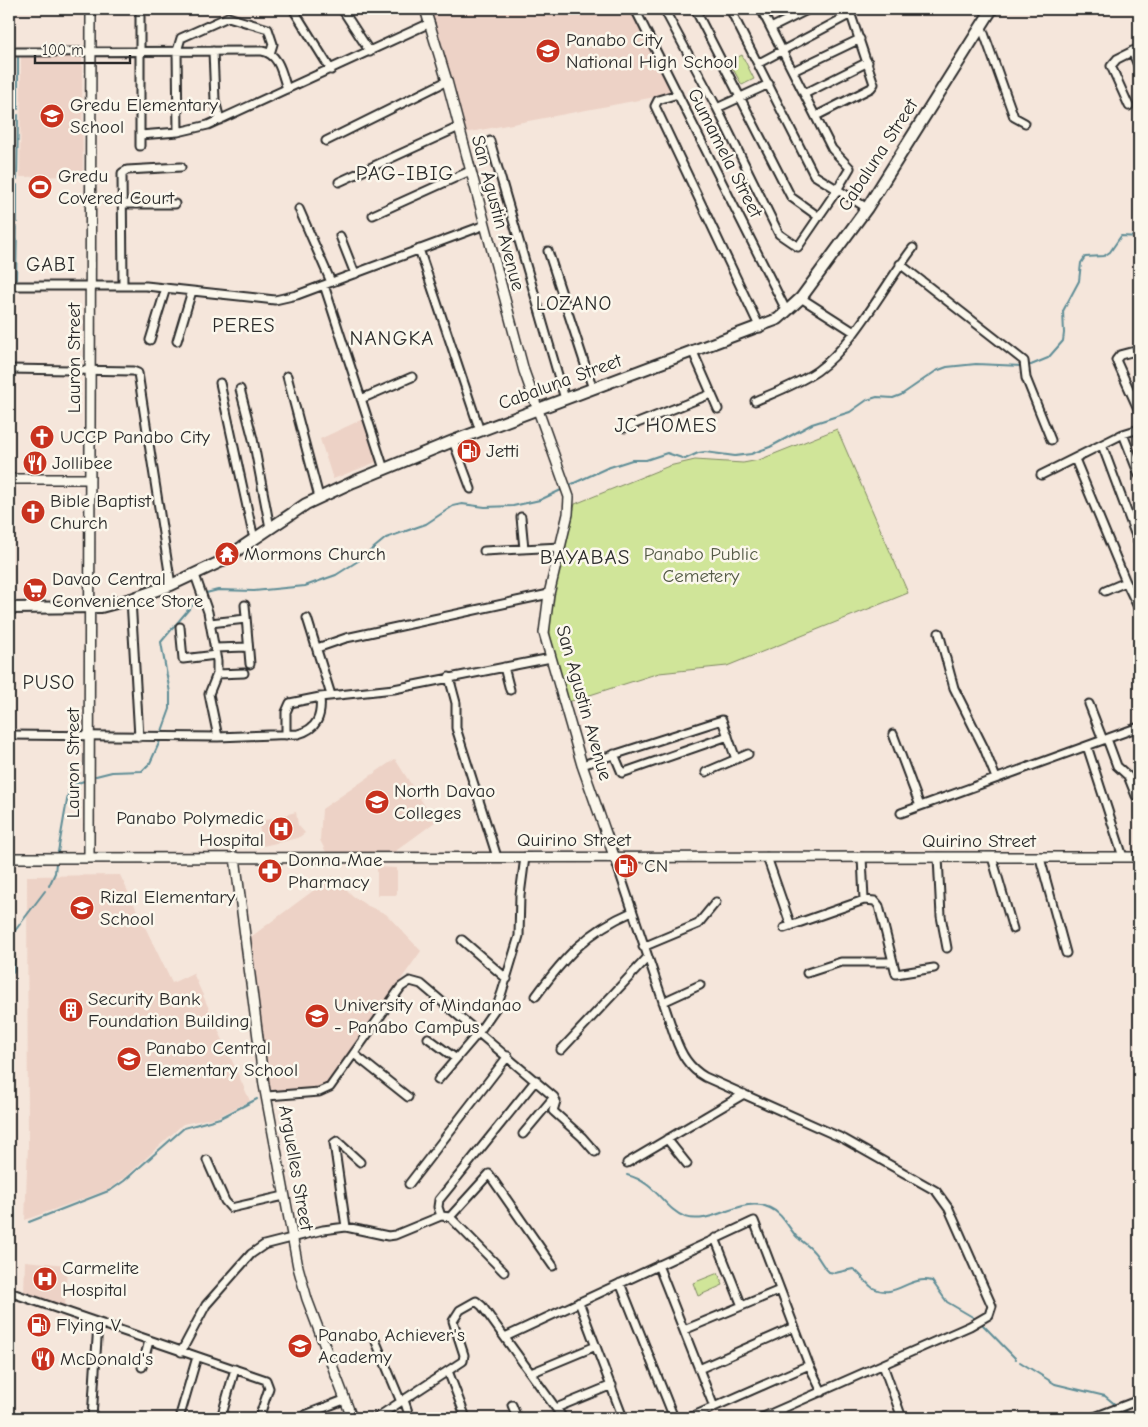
<svg xmlns="http://www.w3.org/2000/svg" width="1148" height="1427" font-family="'Comic Neue',sans-serif">
  <style>
    .built { fill: #edd2c6 }
    .green { fill: #d0e599; stroke: #7e8862 }
    .lines { fill: none; stroke-linecap: round; stroke-linejoin: round }
    .stream { stroke: #5e8d96; stroke-width: 2 }
    .minor-casing { stroke: #2b2b2b; stroke-width: 11 }
    .tertiary-casing { stroke: #2b2b2b; stroke-width: 12 }
    .secondary-casing { stroke: #2b2b2b; stroke-width: 14 }
    .minor { stroke: #fbf7ec; stroke-width: 7 }
    .tertiary { stroke: #fbf7ec; stroke-width: 9 }
    .secondary { stroke: #fbf7ec; stroke-width: 10 }
    .labels { text-anchor: middle; dominant-baseline: central; stroke-width: 5; stroke-linejoin: round; paint-order: stroke }
    .poi-label { font-size: 19px; fill: #2b2b2b; stroke: #fbf7ec; text-anchor: start }
    .street-label { font-size: 19px; fill: #2b2b2b; stroke: #fbf7ec }
    .park-label { font-size: 19px; fill: #545a46; stroke: #fbf7ec }
    .neighbourhood-label { font-size: 20px; letter-spacing: 1px; fill: #2b2b2b; stroke: #fbf7ec }
    .quarter-label { font-size: 21px; letter-spacing: 1px; fill: #2b2b2b; stroke: #fbf7ec }
  </style>
  <rect width="100%" height="100%" fill="#f5e6db"/>
  <filter id="ink" filterUnits="userSpaceOnUse"><feTurbulence type="fractalNoise" baseFrequency=".02" numOctaves="2"/><feDisplacementMap in="SourceGraphic" scale="10" xChannelSelector="R" yChannelSelector="G"/><feConvolveMatrix kernelMatrix="1 2 1 2 8 2 1 2 1" color-interpolation-filters="sRGB"/></filter>
  <g filter="url(#ink)">
    <path class="built" d="M429,9H633L676,93L465,133Z
      M21,57H82L83,176L20,177Z
      M365,418L379,461L333,479L320,439Z
      M395,759L435,822L393,853L326,852L320,840L322,809Z
      M296,812L298,825L305,833L298,838L263,846L258,822Z
      M377,867L397,868V895H377Z
      M120,875L172,983L193,973L250,1101L217,1117L183,1124L129,1174L110,1189L25,1220L28,1146L27,876Z
      M333,876L353,896L366,905L386,914L421,951L327,1085L323,1088L273,1093L268,1092L248,939Z
      M25,1261L67,1265L65,1308L24,1293Z"/>
    <path class="green" d="M742,55L754,79L742,85L729,62Z
      M837,429L908,593L727,666L659,673L568,702L550,637V610L575,504L669,466L695,460L743,463L759,460Z
      M718,1273L723,1285L698,1296L693,1283Z"/>
    <g class="lines">
      <path class="stream" d="M18,109V58
        M17,179L18,115
        M17,222V185
        M16,281L17,227
        M1031,365L1048,358L1063,341L1064,333L1063,311L1079,281L1081,263L1085,257L1104,256L1110,252L1121,236L1139,237
        M570,485L607,468L632,460H646L667,453L685,459L698,453L705,452L735,456L751,454L770,447L812,424L850,412L867,400L877,397L893,398L901,395L936,371L947,367L976,364L1022,366
        M206,593L218,590L254,591L305,586L336,575L358,561L386,538L426,524L453,506L462,504L485,507L513,506L540,500L561,490
        M162,731L170,709V693L161,642L200,596
        M96,776L112,772L142,771L150,763L160,741
        M58,852L69,789L72,785L84,781
        M49,886L55,873L56,863
        M14,972V932L45,891
        M627,1175C656,1182 665,1210 685,1217C713,1226 743,1194 770,1208C782,1213 788,1227 796,1236C801,1241 808,1245 813,1251C819,1257 822,1266 829,1272L835,1273L853,1269C862,1274 866,1284 873,1288C895,1300 909,1275 932,1281L947,1302L976,1319
        M29,1222L111,1190L124,1181L184,1128L220,1118L257,1099
        M983,1325L1016,1359
        M1020,1362L1055,1384L1105,1396L1117,1406
        M1121,1410L1131,1415L1139,1413"/>
      <defs>
        <path id="minor" d="M140,9V146
          M293,9L331,70
          M342,9L370,52
          M635,9L787,312
          M664,9L717,108L779,234L798,247L837,190L850,168L832,149L761,9
          M695,9L791,197L819,217
          M730,9L814,175L867,208
          M981,25L1014,117L1025,123
          M771,28L809,9
          M213,51L215,100L220,120
          M1132,51L1139,68
          M9,52L262,51C280,54 282,75 287,89
          M759,63L851,14
          M793,71L860,39
          M678,94L658,100L655,106L760,328
          M804,94L868,62
          M1129,106L1111,66L1117,59L1139,48
          M717,108L769,84
          M816,116L871,88L874,84L849,9
          M178,132L177,51L181,38L228,17L268,29L273,44L270,54
          M140,135L178,132L208,125L430,23
          M326,141L447,81
          M490,141L565,399
          M339,182L459,127
          M122,204H175
          M299,209L331,282
          M373,215L470,171
          M340,236L355,274
          M419,249L480,431
          M548,251L593,389
          M900,264L1024,361L1026,378L1051,440
          M123,285L122,173L127,170L181,167
          M324,285L384,469
          M9,286H146L275,300L297,295L485,225
          M801,298L854,332
          M150,340L166,288
          M177,341L192,291
          M1139,350L1120,355L1116,360L1139,411
          M693,352L718,409
          M9,369L133,371L138,373L171,585
          M287,376L319,497
          M220,383L254,539
          M240,389L253,439L270,528
          M361,399L412,377
          M755,401C776,392 798,384 817,371C854,345 885,284 913,248
          M625,428L711,394
          M1123,434L1139,475
          M453,441L471,489
          M1102,445L1139,544
          M1075,459L1126,582L1139,609
          M1041,475L1123,434L1139,429
          M521,517L524,549
          M484,551L561,547
          M195,575L208,612L217,661V674L209,694L218,737
          M1105,591L1126,582
          M131,599L139,737
          M245,605L250,664
          M307,618L331,695
          M210,623L246,619
          M180,627L183,659L216,655
          M939,633L954,688L984,748L996,778
          M215,648L248,647
          M317,648L346,638L549,594
          M504,667L510,690
          M217,674L244,673
          M449,677L456,703V728L497,857
          M1089,704L1103,740
          M893,734L920,806
          M9,735L218,737L298,734C317,729 322,717 320,697L394,689L551,658
          M286,735V712L290,703L320,697
          M1107,739L1117,766L1128,776L1136,796
          M1087,746L1123,857
          M614,754L622,773L728,736
          M582,765L722,720L736,759
          M706,772L748,754
          M901,813L1139,727
          M614,856L675,1037C681,1054 689,1068 705,1077L844,1139L936,1191L949,1209L992,1306L989,1315L970,1326L761,1418
          M767,857L791,926
          M862,857L864,900
          M938,857L941,916L947,948
          M992,857L1013,929
          M1040,858L1066,953
          M784,928L864,900L875,901L879,906L896,974L934,968
          M462,940L507,979
          M643,947L698,924L716,902
          M807,973L841,962H893
          M536,996C564,958 587,931 632,912
          M663,1002L700,985
          M428,1038L455,1058
          M561,1050L647,958
          M354,1054L408,1097
          M438,1080L479,1032L497,1006L502,992L519,936L520,895L525,857
          M267,1096L319,1092L330,1087L401,987L410,981L421,984L554,1097
          M554,1097L556,1101L553,1111L582,1137L595,1152
          M523,1134L554,1097
          M667,1139L687,1164
          M207,1160L225,1201L231,1208L284,1196
          M627,1163L744,1094
          M409,1184L508,1056
          M441,1216L438,1207L439,1200L536,1080
          M450,1217L504,1272
          M346,1227L334,1143L337,1141L360,1162
          M715,1238L742,1306
          M658,1265L714,1407
          M620,1283L674,1418
          M9,1292L266,1380L269,1388L259,1418
          M579,1302L623,1418
          M684,1330L780,1290
          M505,1337L754,1221L809,1365L822,1392
          M376,1342L401,1402
          M181,1352L206,1305L251,1254L264,1245L323,1230L346,1227L388,1236L395,1235L441,1216L450,1217L489,1174L553,1266
          M883,1365L902,1418
          M142,1367L149,1341
          M699,1369L794,1327
          M448,1371L466,1418
          M531,1373L596,1346
          M404,1400L410,1418
          M512,1405L517,1418
          M556,1408L612,1385
          M181,1412L197,1357
          M92,1418L98,1323
          M221,1418L235,1369
          M302,1418L305,1415L344,1400
          M376,1418L463,1361L464,1355L453,1321L460,1310L476,1301L482,1306L563,1418
          M689,1418L809,1365
          M1092,1418L1139,1400"/>
        <path id="tertiary" d="M425,9L447,81L524,371L569,497L568,514L549,594L544,633L582,765L614,856
          M9,479H90
          M89,857L91,9
          M235,857L264,1085L298,1267L307,1299L352,1418
          M9,858L1139,857"/>
        <path id="secondary" d="M9,608L101,607L131,599L171,585L220,562L306,504L353,482L453,441L778,319L801,298L867,208L992,9"/>
      </defs>
      <use href="#minor" class="minor-casing"/>
      <use href="#tertiary" class="tertiary-casing"/>
      <use href="#secondary" class="secondary-casing"/>
      <use href="#minor" class="minor"/>
      <use href="#tertiary" class="tertiary"/>
      <use href="#secondary" class="secondary"/>
    </g>
  </g>
  <defs>
    <symbol id="school-disc" viewBox="-11 -11 22 22"><circle r="9.5" fill="#c8321e" stroke="#fbf7ec"/><path d="M0-5L7-2L0 1L-7-2ZM-4 1L0 2.5L4 1V4Q0 6-4 4Z" fill="#fff"/></symbol>
    <symbol id="stadium-disc" viewBox="-11 -11 22 22"><circle r="9.5" fill="#c8321e" stroke="#fbf7ec"/><path d="M0-5a6.5 5 0 1 0 0 10a6.5 5 0 1 0 0-10ZM-3.5-1.8h7v3.6h-7Z" fill="#fff"/></symbol>
    <symbol id="church-disc" viewBox="-11 -11 22 22"><circle r="9.5" fill="#c8321e" stroke="#fbf7ec"/><path d="M-1.2-6h2.4v3.5h3.3v2.4h-3.3V6h-2.4V-.1h-3.3v-2.4h3.3Z" fill="#fff"/></symbol>
    <symbol id="fuel-disc" viewBox="-11 -11 22 22"><circle r="9.5" fill="#c8321e" stroke="#fbf7ec"/><path d="M-5.5-6h7V0h2V4h1.3V-2.5L3-4.5l.8-.8L6-3V5H2.5V1h-1V6h-7ZM-4.2-4.7v3.2H.2V-4.7Z" fill="#fff"/></symbol>
    <symbol id="restaurant-disc" viewBox="-11 -11 22 22"><circle r="9.5" fill="#c8321e" stroke="#fbf7ec"/><path d="M-5-6h1v4h1v-4h1v4h1v-4h1v5L-1.5 .5V6h-2V.5L-5-1ZM5-6V6H3V1.5H1.5Q1.5-4 5-6Z" fill="#fff"/></symbol>
    <symbol id="temple-disc" viewBox="-11 -11 22 22"><circle r="9.5" fill="#c8321e" stroke="#fbf7ec"/><path d="M0-6L5-2H3V0L6.5 2.5H4V6H1.5V3h-3V6H-4V2.5H-6.5L-3 0V-2H-5Z" fill="#fff"/></symbol>
    <symbol id="supermarket-disc" viewBox="-11 -11 22 22"><circle r="9.5" fill="#c8321e" stroke="#fbf7ec"/><path d="M-6-5.5h2.5l.6 2H6L4.5 2H-2.5L-4.4-4H-6ZM-1.5 3.2a1.3 1.3 0 1 0 .1 0ZM3 3.2a1.3 1.3 0 1 0 .1 0Z" fill="#fff"/></symbol>
    <symbol id="university-disc" viewBox="-11 -11 22 22"><circle r="9.5" fill="#c8321e" stroke="#fbf7ec"/><path d="M0-5L7-2L0 1L-7-2ZM-4 1L0 2.5L4 1V4Q0 6-4 4Z" fill="#fff"/></symbol>
    <symbol id="hospital-disc" viewBox="-11 -11 22 22"><circle r="9.5" fill="#c8321e" stroke="#fbf7ec"/><path d="M-5-5h3v3.5h4V-5h3V5h-3V1.5h-4V5h-3Z" fill="#fff"/></symbol>
    <symbol id="pharmacy-disc" viewBox="-11 -11 22 22"><circle r="9.5" fill="#c8321e" stroke="#fbf7ec"/><path d="M-2-6h4v4h4v4h-4v4h-4v-4h-4v-4h4Z" fill="#fff"/></symbol>
    <symbol id="building-disc" viewBox="-11 -11 22 22"><circle r="9.5" fill="#c8321e" stroke="#fbf7ec"/><path d="M-4-6H4V6H1V3H-1V6H-4ZM-2.5-4.3h1.7v1.8h-1.7ZM.8-4.3h1.7v1.8H.8ZM-2.5-1h1.7V.8h-1.7ZM.8-1h1.7V.8H.8Z" fill="#fff"/></symbol>
  </defs>
  <g fill-rule="evenodd">
    <use href="#school-disc" x="534" y="37" width="28" height="28"/>
    <use href="#school-disc" x="38" y="102" width="28" height="28"/>
    <use href="#stadium-disc" x="26" y="173" width="28" height="28"/>
    <use href="#church-disc" x="28" y="423" width="28" height="28"/>
    <use href="#fuel-disc" x="455" y="437" width="28" height="28"/>
    <use href="#restaurant-disc" x="21" y="449" width="28" height="28"/>
    <use href="#church-disc" x="19" y="498" width="28" height="28"/>
    <use href="#temple-disc" x="213" y="540" width="28" height="28"/>
    <use href="#supermarket-disc" x="21" y="576" width="28" height="28"/>
    <use href="#university-disc" x="363" y="788" width="28" height="28"/>
    <use href="#hospital-disc" x="267" y="815" width="28" height="28"/>
    <use href="#fuel-disc" x="612" y="852" width="28" height="28"/>
    <use href="#pharmacy-disc" x="256" y="857" width="28" height="28"/>
    <use href="#school-disc" x="68" y="894" width="28" height="28"/>
    <use href="#building-disc" x="57" y="996" width="28" height="28"/>
    <use href="#university-disc" x="303" y="1002" width="28" height="28"/>
    <use href="#school-disc" x="115" y="1045" width="28" height="28"/>
    <use href="#hospital-disc" x="31" y="1265" width="28" height="28"/>
    <use href="#fuel-disc" x="25" y="1311" width="28" height="28"/>
    <use href="#school-disc" x="286" y="1332" width="28" height="28"/>
    <use href="#restaurant-disc" x="29" y="1345" width="28" height="28"/>
  </g>
  <g class="labels">
    <g class="poi-label">
      <text x="566" y="40">Panabo City<tspan x="566" dy="22">National High School</tspan></text>
      <text x="70" y="105">Gredu Elementary<tspan x="70" dy="22">School</tspan></text>
      <text x="58" y="176">Gredu<tspan x="58" dy="22">Covered Court</tspan></text>
      <text x="60" y="437">UCCP Panabo City</text>
      <text x="486" y="451">Jetti</text>
      <text x="52" y="463">Jollibee</text>
      <text x="50" y="501">Bible Baptist<tspan x="50" dy="22">Church</tspan></text>
      <text x="244" y="554">Mormons Church</text>
      <text x="52" y="579">Davao Central<tspan x="52" dy="22">Convenience Store</tspan></text>
      <text x="394" y="791">North Davao<tspan x="394" dy="22">Colleges</tspan></text>
      <text x="264" y="818" text-anchor="end">Panabo Polymedic<tspan x="264" dy="22">Hospital</tspan></text>
      <text x="288" y="860">Donna Mae<tspan x="288" dy="22">Pharmacy</tspan></text>
      <text x="644" y="866">CN</text>
      <text x="100" y="897">Rizal Elementary<tspan x="100" dy="22">School</tspan></text>
      <text x="88" y="999">Security Bank<tspan x="88" dy="22">Foundation Building</tspan></text>
      <text x="334" y="1005">University of Mindanao<tspan x="334" dy="22">- Panabo Campus</tspan></text>
      <text x="146" y="1048">Panabo Central<tspan x="146" dy="22">Elementary School</tspan></text>
      <text x="62" y="1268">Carmelite<tspan x="62" dy="22">Hospital</tspan></text>
      <text x="56" y="1325">Flying V</text>
      <text x="318" y="1335">Panabo Achiever's<tspan x="318" dy="22">Academy</tspan></text>
      <text x="60" y="1359">McDonald's</text>
    </g>
    <g class="street-label">
      <text transform="translate(725 153) rotate(63)">Gumamela Street</text>
      <text transform="translate(878 155) rotate(-57)">Cabaluna Street</text>
      <text transform="translate(498 213) rotate(75)">San Agustin Avenue</text>
      <text transform="translate(74 358) rotate(-90)">Lauron Street</text>
      <text transform="translate(560 382) rotate(-20)">Cabaluna Street</text>
      <text transform="translate(584 703) rotate(74)">San Agustin Avenue</text>
      <text transform="translate(73 763) rotate(-90)">Lauron Street</text>
      <text x="574" y="840">Quirino Street</text>
      <text x="979" y="841">Quirino Street</text>
      <text transform="translate(296 1168) rotate(80)">Arguelles Street</text>
    </g>
    <g class="park-label">
      <text x="701" y="554">Panabo Public<tspan x="701" dy="22">Cemetery</tspan></text>
    </g>
    <g class="neighbourhood-label">
      <text x="51" y="264">GABI</text>
      <text x="574" y="303">LOZANO</text>
      <text x="244" y="325">PERES</text>
      <text x="666" y="425">JC HOMES</text>
      <text x="49" y="682">PUSO</text>
    </g>
    <g class="quarter-label">
      <text x="405" y="173">PAG-IBIG</text>
      <text x="392" y="338">NANGKA</text>
      <text x="585" y="557">BAYABAS</text>
    </g>
  </g>
  <rect width="1148" height="1427" fill="none" stroke="#fbf7ec" stroke-width="30"/>
  <rect x="15" y="15" width="1118" height="1397" fill="none" stroke="#2b2b2b" stroke-width="2" filter="url(#ink)"/>
  <path d="M35 55v8h95v-8" fill="none" stroke="#2b2b2b" stroke-width="2.5"/>
  <text x="42" y="55" font-size="15" fill="#2b2b2b" stroke="#fbf7ec" stroke-width="4" paint-order="stroke">100 m</text>
</svg>
